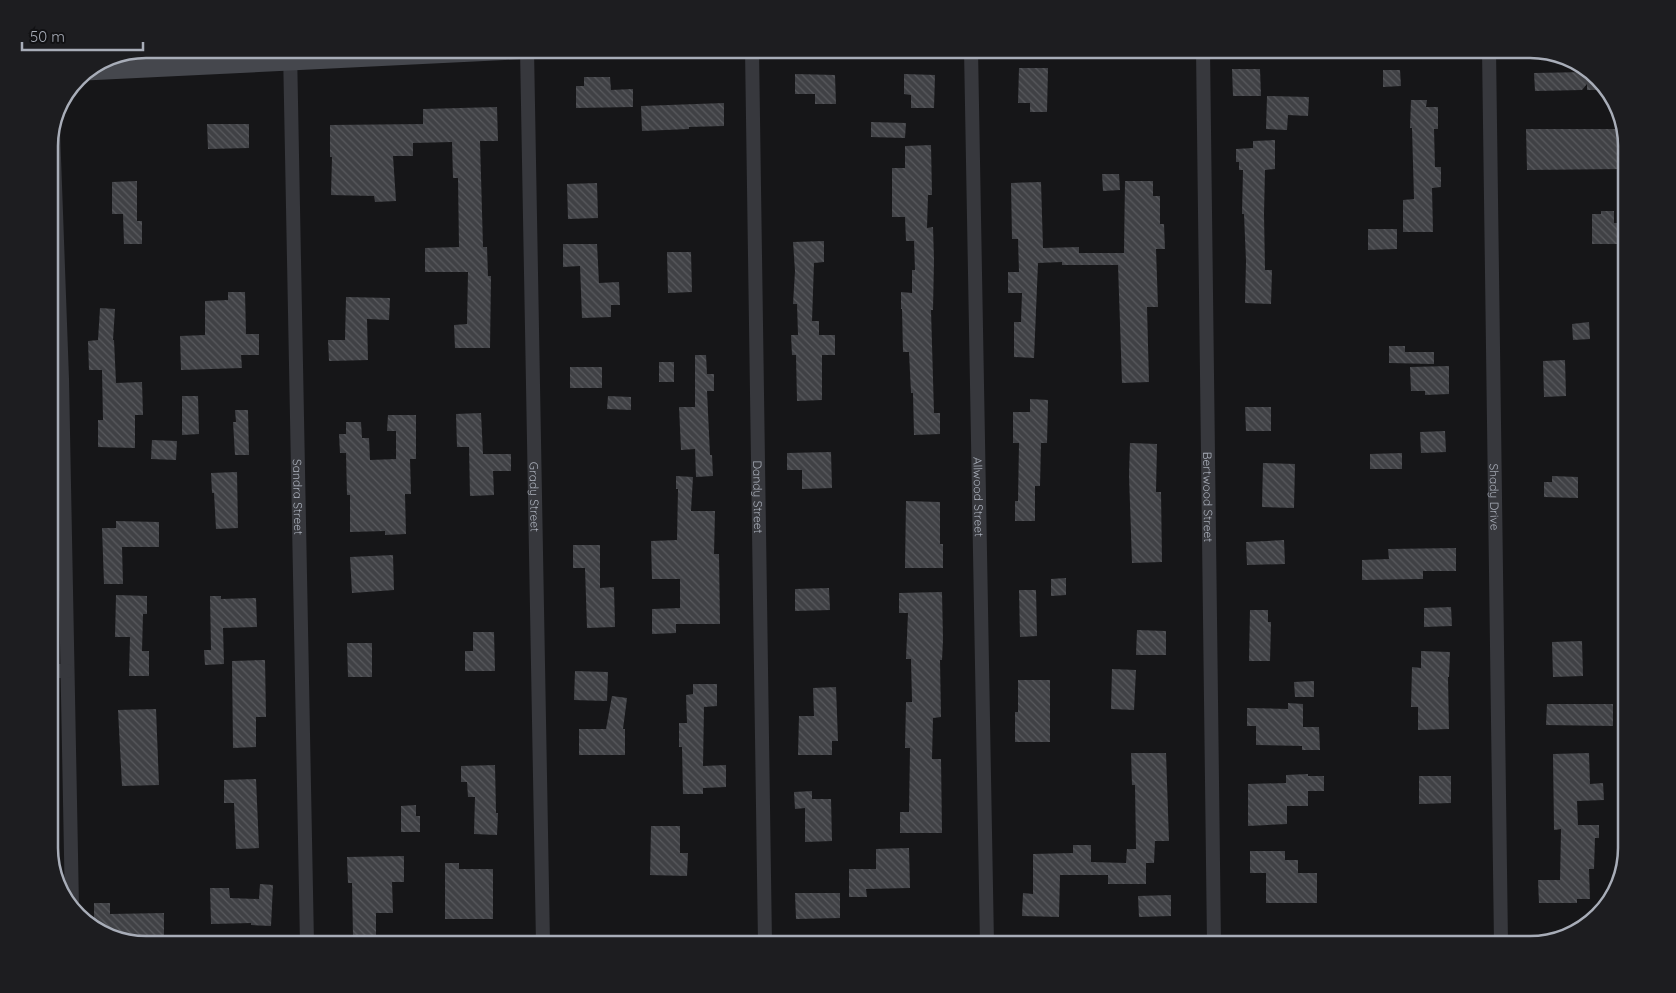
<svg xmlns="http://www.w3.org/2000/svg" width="1676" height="993" font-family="Quicksand,sans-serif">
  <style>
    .building { fill: url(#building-back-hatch) }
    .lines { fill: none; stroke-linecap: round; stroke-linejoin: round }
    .street { stroke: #37383d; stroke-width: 14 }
    .secondary { stroke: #45474d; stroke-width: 19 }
    .labels { text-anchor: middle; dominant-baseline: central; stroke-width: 4; stroke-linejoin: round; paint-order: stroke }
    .street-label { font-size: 12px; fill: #a8adb8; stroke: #111113 }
    .rim { fill: none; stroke: #a8adb8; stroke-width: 2.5 }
  </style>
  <defs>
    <pattern id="building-back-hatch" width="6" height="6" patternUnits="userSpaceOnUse" patternTransform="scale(1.25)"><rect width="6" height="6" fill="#404145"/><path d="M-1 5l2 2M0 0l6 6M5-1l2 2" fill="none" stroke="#595a5e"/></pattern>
  </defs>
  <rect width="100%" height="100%" fill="#161618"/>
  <path class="building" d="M1019,68H1048L1047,112H1030V103H1018Z
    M1232,69H1260L1261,96H1233Z
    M1587,69L1609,90H1587V84L1582,90L1535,91L1534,73L1587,72Z
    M1383,70H1400L1401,86L1383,87Z
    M795,74L835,75L836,104H815V94H795Z
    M904,74L935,75L934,108H911V95L904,94Z
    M584,77H610L611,90L633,89V107L576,108V86H584Z
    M1267,96L1309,97L1308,116L1288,115L1287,130L1266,129Z
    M1411,100H1427L1426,107H1438V129H1434L1435,167H1441V187L1432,188L1433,232H1403V200L1414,199L1412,128H1410Z
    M724,103V126L689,127V129L642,131L641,106Z
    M497,107L498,141H480L483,247H487L488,276H491L490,348H455L454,325L467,324L468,272H425V248L459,247L458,178H453L452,142L413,143V156H393L396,201L375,202L374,196L331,195L332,157H330V125L423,124V109Z
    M871,122L906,123L905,138L871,137Z
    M207,124H249V148L208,149Z
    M1526,129H1624L1626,137L1627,169L1527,170Z
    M1275,140V169L1265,170L1264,214L1265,270H1272L1271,304L1245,303L1246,261L1244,214H1242L1243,170H1239V162H1236V149L1253,148V141Z
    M931,145L932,195H928L927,228L933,227L934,260L933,310H931L934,413H940V434L914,435L913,393H911L909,352H903L902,309H901V292L912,293V270H915L914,241H906L905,217H892V168H905V146Z
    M1102,174H1119L1120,190L1103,191Z
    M137,181V221H142V244H124L123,214H112V182Z
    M1125,181H1153V196H1160V224H1164L1165,249H1156L1158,307H1147L1149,382L1122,383L1118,265H1062V262L1038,263L1034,358L1014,357V322H1021L1022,293H1008V272H1019L1018,239H1012L1011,183L1041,182L1043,248L1079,247V253H1124Z
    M597,183L598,218L568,219L567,184Z
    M1601,211H1614V223H1622V244H1592V214H1601Z
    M1368,229H1397V249L1368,250Z
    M824,241V262L814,263L812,321H819V335H835V355H822V400L797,401L796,355H792L791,335H798L797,304H793L795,271L793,242Z
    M563,244H597L599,283L619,282L620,305H611V317L582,318L580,266L563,267Z
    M667,252H691L692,292L668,293Z
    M228,292H245L246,334H259V355H241L242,368L181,370L180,336L205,335V301L228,300Z
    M346,297L390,298L389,320L367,319L368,360L329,361L328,340H345Z
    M100,308L115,309L113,340H114L116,383L142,382L143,415H135V448L98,447V420H103L102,370H89L88,341L98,340Z
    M1589,322L1590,339L1573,340L1572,324Z
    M1389,346H1405V352H1434V364L1389,363Z
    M695,355H706L707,374H714V391H707L710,455H712L713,476L696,477L695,449L681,450L679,407H695Z
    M1565,360L1566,396L1544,397L1543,361Z
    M659,362H674V382H659Z
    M1449,366V394L1425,395V391H1411L1410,367Z
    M570,367H602V388H570Z
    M182,396H198L199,434L182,435Z
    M608,396L631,397V410L607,409Z
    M1030,399L1048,400L1047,443H1041L1040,486H1035V521H1015V501H1018L1019,443H1013V412H1030Z
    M1245,407H1271V431H1246Z
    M235,410H248L249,455H235L233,422H236Z
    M481,413L483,454H511V471H493L494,495L470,496L469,447H457L456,414Z
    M388,415H416V459H410L411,494H405L406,534L385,535V531L350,532V495H347L346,453H340L339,434H346V422H361L362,438H369L370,460L396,459V431H387Z
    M1445,431L1446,452L1421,453L1420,432Z
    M152,440L177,441L176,460L151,459Z
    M1130,443L1157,444L1156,492H1161L1162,562L1132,563L1129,475Z
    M831,452L832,488L802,489V470H787V453Z
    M1402,453V469H1370V454Z
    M1263,463L1295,464L1294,508L1262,507Z
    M237,472L238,528L216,529L214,493H212L211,473Z
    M676,476L693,477L691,511H715L714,554H719L720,624H676V633L652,634V609L680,608V579H652L651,541L677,540L678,489H676Z
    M1552,476L1578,477V498L1544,497V482H1552Z
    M906,501L940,502V544H943V568H905Z
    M116,521L159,522V547H122L123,584H104L102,528H116Z
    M1284,540L1285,564L1247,565L1246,542Z
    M573,545H600V588L614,587L615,627L587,628L585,568H573Z
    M1456,548V571H1423V579L1362,580V560L1389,559L1388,549Z
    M393,555L394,590L352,593L350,557Z
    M1066,578V595L1051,596V579Z
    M829,588L830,610L795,611V589Z
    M1019,590H1036L1037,636L1020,637Z
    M942,592L943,640L942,660H940L941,717L933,718L932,759H941L942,833H900V812H909L910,748H905L906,702H912L911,659H906L908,613H899V593Z
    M116,595L147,596V614H143L142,651H149V676H129L130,637H115Z
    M210,596H221V599L256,598L257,627L223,628L224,664L205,665L204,650H211Z
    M1451,607L1452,626L1424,627V608Z
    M1250,610H1268V622H1271L1270,661H1249Z
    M1137,630L1166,631V655H1136Z
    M473,632H494L495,671H465V651H473Z
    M1582,641L1583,676L1553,677L1552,642Z
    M347,643H372V677H348Z
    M1421,651L1450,652L1449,677H1448L1449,729L1418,730V707H1411L1412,667L1421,668Z
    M265,660L266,717H256V747L233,748L232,661Z
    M1112,669L1136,670L1134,710L1111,709Z
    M575,671L608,672L607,701L574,700Z
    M1018,680H1050V742H1015V712H1018Z
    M1314,681V697H1295L1294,682Z
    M693,684H717V706L704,707L703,766L726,765V787L703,788V794H683L682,747H679V723H687L686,695L693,694Z
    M836,687L838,741H832V755H798L799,716H814L813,688Z
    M612,696L627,698L623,729H625V755H579V729H606Z
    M1288,703L1303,704V727H1319L1320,750H1302V746L1256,745V726H1247V708L1288,709Z
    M1547,704H1613V726L1546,725Z
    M156,709L159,785L122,786L118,710Z
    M1131,753H1166L1169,841H1155L1154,863H1146V884H1108V875H1060L1059,917L1022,916L1023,893L1033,894V854L1073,853V845H1091V862L1126,863L1127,849H1136L1135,785H1132Z
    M1589,753L1590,784L1603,783L1604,800L1577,801L1578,825H1599V838H1595L1594,869H1589L1590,899H1577V903H1539L1538,880H1560L1561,829L1554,830L1553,754Z
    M495,765L496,813H498L497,835L474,834L475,797H468L467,782H461V766Z
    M1308,774V776H1324V791H1308V806H1287V824L1248,826V784L1286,783V775Z
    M1419,776H1451V803L1419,804Z
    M256,779L259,848L236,849L234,803H224V780Z
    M812,791V799H831L832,841L805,842V808L795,809L794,792Z
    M416,805V816H420V832H401V806Z
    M651,826H680V853H688L687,876L650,875Z
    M909,848L910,888L866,889L867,897H849V869H876V849Z
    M1250,851H1285V860H1298V873H1317V903H1266V873H1250Z
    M404,856V882H392L393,913H376V936L353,937L352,883H348L347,857Z
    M445,863H459V869H493V919H445Z
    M260,884L273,885L271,926L251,925V923L211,924L210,888H229L230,898L259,899Z
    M795,893H840V918L796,919Z
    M1171,895V916L1139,917L1138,896Z
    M94,903H110V914L164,913V940H129L123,938V934H108L97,931L94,928Z"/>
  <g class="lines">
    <g class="street">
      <path id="s1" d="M290,49L307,944"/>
      <path id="s2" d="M527,49L543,944"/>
      <path id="s3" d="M752,49L765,944"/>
      <path id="s4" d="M971,49L987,944"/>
      <path id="s5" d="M1203,49L1214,944"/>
      <path id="s6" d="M1489,49L1501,944"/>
      <path d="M53,130L62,379L72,907"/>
      <path d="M49,671H67"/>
    </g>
    <path class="secondary" d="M85,71L538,49"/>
  </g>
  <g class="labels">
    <g class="street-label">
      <text stroke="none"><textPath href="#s2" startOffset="448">Grady Street</textPath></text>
      <text stroke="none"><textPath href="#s3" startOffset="448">Dandy Street</textPath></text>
      <text stroke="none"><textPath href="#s4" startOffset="448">Allwood Street</textPath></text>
      <text stroke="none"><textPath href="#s5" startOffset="448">Bertwood Street</textPath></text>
      <text stroke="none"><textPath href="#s6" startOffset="448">Shady Drive</textPath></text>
      <text stroke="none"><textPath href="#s1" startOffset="448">Sandra Street</textPath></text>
    </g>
  </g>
  <path d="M0 0H1676V993H0ZM146 58H1530A88 88 0 0 1 1618 146V848A88 88 0 0 1 1530 936H146A88 88 0 0 1 58 848V146A88 88 0 0 1 146 58Z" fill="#1d1d20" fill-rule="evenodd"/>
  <path class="rim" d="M146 58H1530A88 88 0 0 1 1618 146V848A88 88 0 0 1 1530 936H146A88 88 0 0 1 58 848V146A88 88 0 0 1 146 58Z"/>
  <path d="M22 42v8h121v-8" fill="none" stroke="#a8adb8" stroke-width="2.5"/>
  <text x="30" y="42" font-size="15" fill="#a8adb8" stroke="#111113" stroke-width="4" paint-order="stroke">50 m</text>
</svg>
